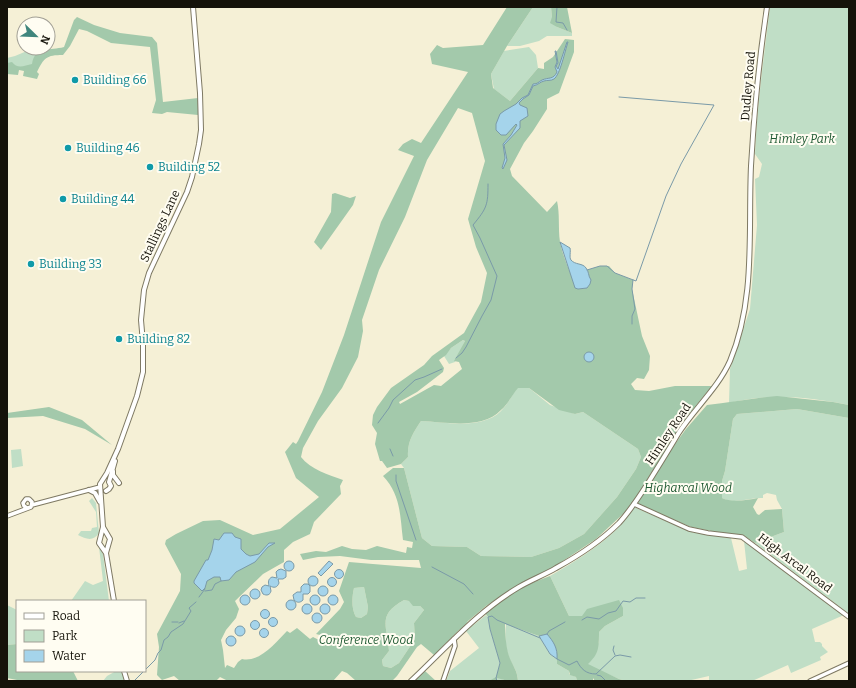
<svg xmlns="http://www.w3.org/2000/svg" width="856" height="688" font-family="Bitter,serif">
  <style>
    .green { fill: #c0dec6 }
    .forest { fill: #a3c9ab; fill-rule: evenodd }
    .water { fill: #a5d4eb; stroke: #7a9aa8 }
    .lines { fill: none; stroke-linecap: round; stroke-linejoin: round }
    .stream { stroke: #7a9aa8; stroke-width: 1 }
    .tertiary-casing { stroke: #7e7963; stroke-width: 5.5 }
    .secondary-casing { stroke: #7e7963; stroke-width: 6 }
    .tertiary { stroke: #fff; stroke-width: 3.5 }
    .secondary { stroke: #fff; stroke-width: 4 }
    .culture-dot { fill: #0f9aa8; stroke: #fffdf2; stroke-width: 1.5 }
    .labels { text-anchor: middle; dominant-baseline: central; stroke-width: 4; stroke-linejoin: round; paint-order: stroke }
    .culture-label { font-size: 12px; fill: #0d838f; stroke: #fffdf2; text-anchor: start }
    .street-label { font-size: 12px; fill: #15130a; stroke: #fffdf2 }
    .park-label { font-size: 12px; font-style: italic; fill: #1f5932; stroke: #fffdf2 }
  </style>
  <rect width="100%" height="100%" fill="#f5f0d6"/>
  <path class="green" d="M533,7H551L552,17L557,27L572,33V36H547L539,41L520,46H507Z
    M770,7H849V405C809,397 770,393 729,403L730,369L750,309L757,225L755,179L759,177L762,164L755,154C757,105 764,56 770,7Z
    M529,47L536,55L538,68L510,101L494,89L491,74L504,51Z
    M34,48H42L44,50L32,70L7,68V58L15,56Z
    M463,340L465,341L455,362L449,364L444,356L451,348Z
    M517,388H529L550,405L575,414L583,412L638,449L641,457L636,469L617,497L584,534L559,548L531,557L481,556L467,547L432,546L422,538L404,468L401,464L408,457C407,442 413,433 421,421C445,422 482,430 501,411C508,404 512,395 517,388Z
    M797,409L849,418V612L848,613L755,543L784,532L782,509L777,500L776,495L767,493L763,495V498C750,497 734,505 722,498V481L725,471L733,419L737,414Z
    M21,449L23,466L12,468L11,450Z
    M92,498L96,503L99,533C93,542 86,539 78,535L81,531H91L92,528L97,527L96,512L89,501Z
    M634,507L691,532L731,538L739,571L747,569L744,541L746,542L844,615L812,629L815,642H820L822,644V646L828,652L820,657L821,660L791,673L788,665L752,681H709V676L687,681H626L619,679L587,665L599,642V632L605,626L623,616H569L550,576C574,562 597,548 617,529C623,523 629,514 634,507Z
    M99,547L103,554L109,601H71L85,581L93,585L103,581Z
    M364,587L368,607L367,614L361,618L356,617C351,608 352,597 354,588Z
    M404,600C412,601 419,604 424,610L414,623L415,639L399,663L391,668L383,666L382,660L389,651C387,625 377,615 404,600Z
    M7,605L17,610V644L7,645Z
    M486,615L488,617L490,629L500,663L496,677L508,681H497L496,678L489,681H446L450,671L479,648L466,631Z
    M506,624L539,636L550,654L557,659V664L569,671V674L576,677L577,681H518C517,669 513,667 509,657C505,647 505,634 506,624Z
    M116,671L122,672L125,681H103L107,676Z"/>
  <path class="forest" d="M507,7H533L507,46L491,74L493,88L510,101L538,68L544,69V63L553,57L565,39L574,40V52L559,93L547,99V109L533,131L524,143L510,169L512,176L547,212L557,201C560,214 558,228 560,242C562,253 572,280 578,289L585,288L589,278L587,270L600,266H609L615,273L633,280L632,289L642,336L650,356L649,370L644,379L637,378L631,384L635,390L649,391L675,386H712L685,419L635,499L624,513L596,539L551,569L510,590L486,606L468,621L463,628L459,630L434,655L421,644L417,647L397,676L392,681H356L347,673L342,671L333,681H274L272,680L269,681H228L220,677L216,681H180L174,676L162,680L157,675L159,647L157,634L180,591L181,574L165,544L166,540L176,534L203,521L220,520L253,535L280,529L319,497L296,478L285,452L293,442L296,444L298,441L322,392L344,335L381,222L414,156L398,150L403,144L412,139L421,143L468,72L432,64L430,54L437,45L443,48L483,45ZM458,108L472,113L485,161L468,219L476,247L487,273L481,302L464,333L432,356L424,365L391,388L377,407L373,415L372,425L377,433L375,444L380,461H382L387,468L401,464L408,457C407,442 413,433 421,421C446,422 482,430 501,410C508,404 512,395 518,388H529L559,410L575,414L583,412L638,449L641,457L636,469L617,497L584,534L559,548L531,557L481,556L467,547L432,546L422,538L404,468H393L383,476C401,495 400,516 403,540L413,542L412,548L407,547L406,553L377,546L366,550L352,549L342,546L326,552L316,551L300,554L303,560L318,557L340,556L371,560H419L421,568L349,562L339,591L344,602L340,609L316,634L328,637L330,639L328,641L323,642L313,637L310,639L297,628L290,633L287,631C276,642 260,663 242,659L238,662L234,668L227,665L225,668L223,650L221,640L226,630L236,618L239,609L235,601L263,574L284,562V550L293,542L310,534L314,522L341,494L340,486L343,480C329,475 310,469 301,457L303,448L318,421L342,388L358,357L363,331L362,320L379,270L405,217L427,160ZM463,340L465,341L454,361L459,362L462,369L441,386L434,385L400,404L399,402L417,392L443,372L444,368L439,360L446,355L451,348ZM364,587L368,607L367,614L361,618L356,617C351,608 352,597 354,588ZM404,600L409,601L413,606H420L424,610L414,623L415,639L399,663L391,668L383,666L382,660L389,651C387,625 377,615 404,600Z
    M551,7H567L572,33L557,27L550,23L552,17Z
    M77,17L94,25L120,33L152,37L157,43L163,102L198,98V115L167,112L162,114L152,113L156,100L150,47L111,43L87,31L79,29L70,46L63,55C46,55 44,58 37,72L39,74L37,79L23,76L24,71L19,70L18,75L7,74V63L12,62C17,69 24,66 32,64C35,45 50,51 64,47L74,20Z
    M335,193L350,198L356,196L353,205L321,250L314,242L331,212L332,194Z
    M777,396L833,402L849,405V418L797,409L737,414L733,419L725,471L722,481V498C731,503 748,500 758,498L753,507L757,514L759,515L765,510L782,509L784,532L755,543L743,535L716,532L691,527L637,504L667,455L686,429L707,405C730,403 753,398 777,396Z
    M49,407L82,420L112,445L85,429L43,416L7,418V413Z
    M550,576L569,616H582L587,609L619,600L623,608V616L605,626L599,632C599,647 599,654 588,664L619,679L626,681H595L593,678V681H577L576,677L570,675L569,671L557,664V654L547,634L539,636L505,624C505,633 506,647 509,656C513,667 517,669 518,681H508L497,678V681H489L496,677L500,663L490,629L488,617L485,613L521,587Z
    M17,644V671H73L78,681H17V680L7,678V645Z
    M425,671L436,681H414Z"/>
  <path class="water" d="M567,42H568C565,51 560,75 554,79C551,81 547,80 544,81C540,82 538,85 533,86L529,95L523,99L519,103L520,105L527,108L528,116L520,121V128L504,145L507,160L503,169L502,168L505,158L503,144L511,135L517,125L516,124L506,135H501L496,130V124L500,114L504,111L516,104L522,98L528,95L533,84C538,84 538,82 542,80C549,77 553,80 557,72L555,67L557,62L555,51H556L558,63L556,66L558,69Z
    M560,242L570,248C571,251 569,258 571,260C575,265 583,263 586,268C589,271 588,276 591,280L590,284L587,288L578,289L575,288Z
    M584 357a5 5 0 1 1 10 0a5 5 0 1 1-10 0Z
    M224,533H232L235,537L241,539V549L246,554L250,556L259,554L269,543H275L268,547L255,562L236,572L229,580L221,581L220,577H214L207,581L205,588L202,591L194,583V581L206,560H208L212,550L214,539L219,540Z
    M284 566a5 5 0 1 1 10 0a5 5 0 1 1-10 0Z
    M329,561L333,564L321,576L318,573Z
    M281,569L286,571V577L283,579H278L279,583C277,588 274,588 270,586L271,591C270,595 267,596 263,594L261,590L262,587L265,585L269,586C268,582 268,579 272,577L277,578L276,572L278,570Z
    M334.5 574a4.5 4.5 0 1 1 9 0a4.5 4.5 0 1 1-9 0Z
    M308 581a5 5 0 1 1 10 0a5 5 0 1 1-10 0Z
    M327.5 582a4.5 4.5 0 1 1 9 0a4.5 4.5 0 1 1-9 0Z
    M304,584H308L310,586V592L308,594H303V600C300,603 297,603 294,600L293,595L297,592H301V587Z
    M318 591a5 5 0 1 1 10 0a5 5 0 1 1-10 0Z
    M250 594a5 5 0 1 1 10 0a5 5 0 1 1-10 0Z
    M240 600a5 5 0 1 1 10 0a5 5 0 1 1-10 0Z
    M310 600a5 5 0 1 1 10 0a5 5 0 1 1-10 0Z
    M328 600a5 5 0 1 1 10 0a5 5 0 1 1-10 0Z
    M286 605a5 5 0 1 1 10 0a5 5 0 1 1-10 0Z
    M320 609a5 5 0 1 1 10 0a5 5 0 1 1-10 0Z
    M302 609a5 5 0 1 1 10 0a5 5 0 1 1-10 0Z
    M260.5 614a4.5 4.5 0 1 1 9 0a4.5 4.5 0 1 1-9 0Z
    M312 618a5 5 0 1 1 10 0a5 5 0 1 1-10 0Z
    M268.5 622a4.5 4.5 0 1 1 9 0a4.5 4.5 0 1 1-9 0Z
    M250.5 625a4.5 4.5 0 1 1 9 0a4.5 4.5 0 1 1-9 0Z
    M235 631a5 5 0 1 1 10 0a5 5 0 1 1-10 0Z
    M259.5 633a4.5 4.5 0 1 1 9 0a4.5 4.5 0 1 1-9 0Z
    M547,634C553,641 558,648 557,659L550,654L539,636Z
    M226 641a5 5 0 1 1 10 0a5 5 0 1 1-10 0Z"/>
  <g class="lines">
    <path class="stream" d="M557,7L556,22L563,23L567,30
      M587,270L600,266H607L615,273L636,281L666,196L681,164L714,105L619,97
      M632,324V316L635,309L632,289L633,280
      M456,358L462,353L466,347L482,316L491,300L497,276L480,238L473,225C487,208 488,205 488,184
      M378,423L389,408L393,400L415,380L424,377L442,369
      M390,449L393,456
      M396,475V481L416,540
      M432,567L464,584L473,594
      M205,591L212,590L215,584L221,581
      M199,597L205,589
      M582,620L587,617L599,619L608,613L616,611L623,601L630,602L636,598H645
      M172,622H178
      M179,623L184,621
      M547,634L549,631L565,622
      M614,646L613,650L615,655
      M557,659L569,665L577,661C581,669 586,674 596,674L615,656L620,655L631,657
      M597,675L601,676L606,681
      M134,681L155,660L158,653L161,650L164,640L168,637L171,632L183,624L191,611L189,608L196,602
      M497,681L496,678L500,663L490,629L488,617L492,616L497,620L540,638"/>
    <defs>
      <path id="tertiary" d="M634,504L689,529L708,533L742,537L849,617
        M32,505L100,487
        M7,516L31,507L32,502L29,499H26L23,503L24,506L27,508
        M443,681L455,646L454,639
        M810,681L849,663"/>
      <path id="secondary" d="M113,471V475L119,483
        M89,490L95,493L100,502
        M106,491L109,489L111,486L109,482L115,461
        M103,527L110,539L106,553
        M114,601L106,553L99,543L103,527L100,484L107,473L118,449L137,396L143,372V343L141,320L144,290L149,273L187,192L192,177L199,144L201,130L200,93L193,7
        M124,671L127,681
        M411,681C446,648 478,611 519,587C531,580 544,575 556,568C578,556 601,541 619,523C630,511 639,497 648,483C658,467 668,451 678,434C694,409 718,388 730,361C756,299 748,231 751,166C754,113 759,60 767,7"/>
    </defs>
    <use href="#tertiary" class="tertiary-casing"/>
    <use href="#secondary" class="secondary-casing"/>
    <use href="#tertiary" class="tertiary"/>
    <use href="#secondary" class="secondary"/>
  </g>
  <g class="culture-dot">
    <circle cx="75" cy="80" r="4"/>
    <circle cx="68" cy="148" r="4"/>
    <circle cx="150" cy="167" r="4"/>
    <circle cx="63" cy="199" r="4"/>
    <circle cx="31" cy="264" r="4"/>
    <circle cx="119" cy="339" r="4"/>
  </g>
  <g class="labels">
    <g class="culture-label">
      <text x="83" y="80">Building 66</text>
      <text x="76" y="148">Building 46</text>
      <text x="158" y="167">Building 52</text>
      <text x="71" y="199">Building 44</text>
      <text x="39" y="264">Building 33</text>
      <text x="127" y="339">Building 82</text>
    </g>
    <g class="street-label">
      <text transform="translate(748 86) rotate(-85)">Dudley Road</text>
      <text transform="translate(160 226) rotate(-65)">Stallings Lane</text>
      <text transform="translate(668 434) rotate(-56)">Himley Road</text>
      <text transform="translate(795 563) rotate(37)">High Arcal Road</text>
    </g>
    <g class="park-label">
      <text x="802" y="139">Himley Park</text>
      <text x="688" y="488">Higharcal Wood</text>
      <text x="366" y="640">Conference Wood</text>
    </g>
  </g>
  <rect width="856" height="688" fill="none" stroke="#15130a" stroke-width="16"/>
  <rect x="16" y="600" width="130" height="72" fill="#fffdf2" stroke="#a19f95"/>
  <rect x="24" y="613" width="20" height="6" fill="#ffffff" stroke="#a19f95"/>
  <text x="52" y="620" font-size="12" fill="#15130a">Road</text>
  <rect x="24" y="630" width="20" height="12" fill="#c0dec6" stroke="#a19f95"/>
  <text x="52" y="640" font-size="12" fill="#15130a">Park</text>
  <rect x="24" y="650" width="20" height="12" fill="#a5d4eb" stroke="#a19f95"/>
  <text x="52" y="660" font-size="12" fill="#15130a">Water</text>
  <g transform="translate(36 36) rotate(113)"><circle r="19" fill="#fffdf2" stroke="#a19f95"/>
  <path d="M0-3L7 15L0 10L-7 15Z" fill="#40867d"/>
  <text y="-6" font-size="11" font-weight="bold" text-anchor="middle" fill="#15130a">N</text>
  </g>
</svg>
